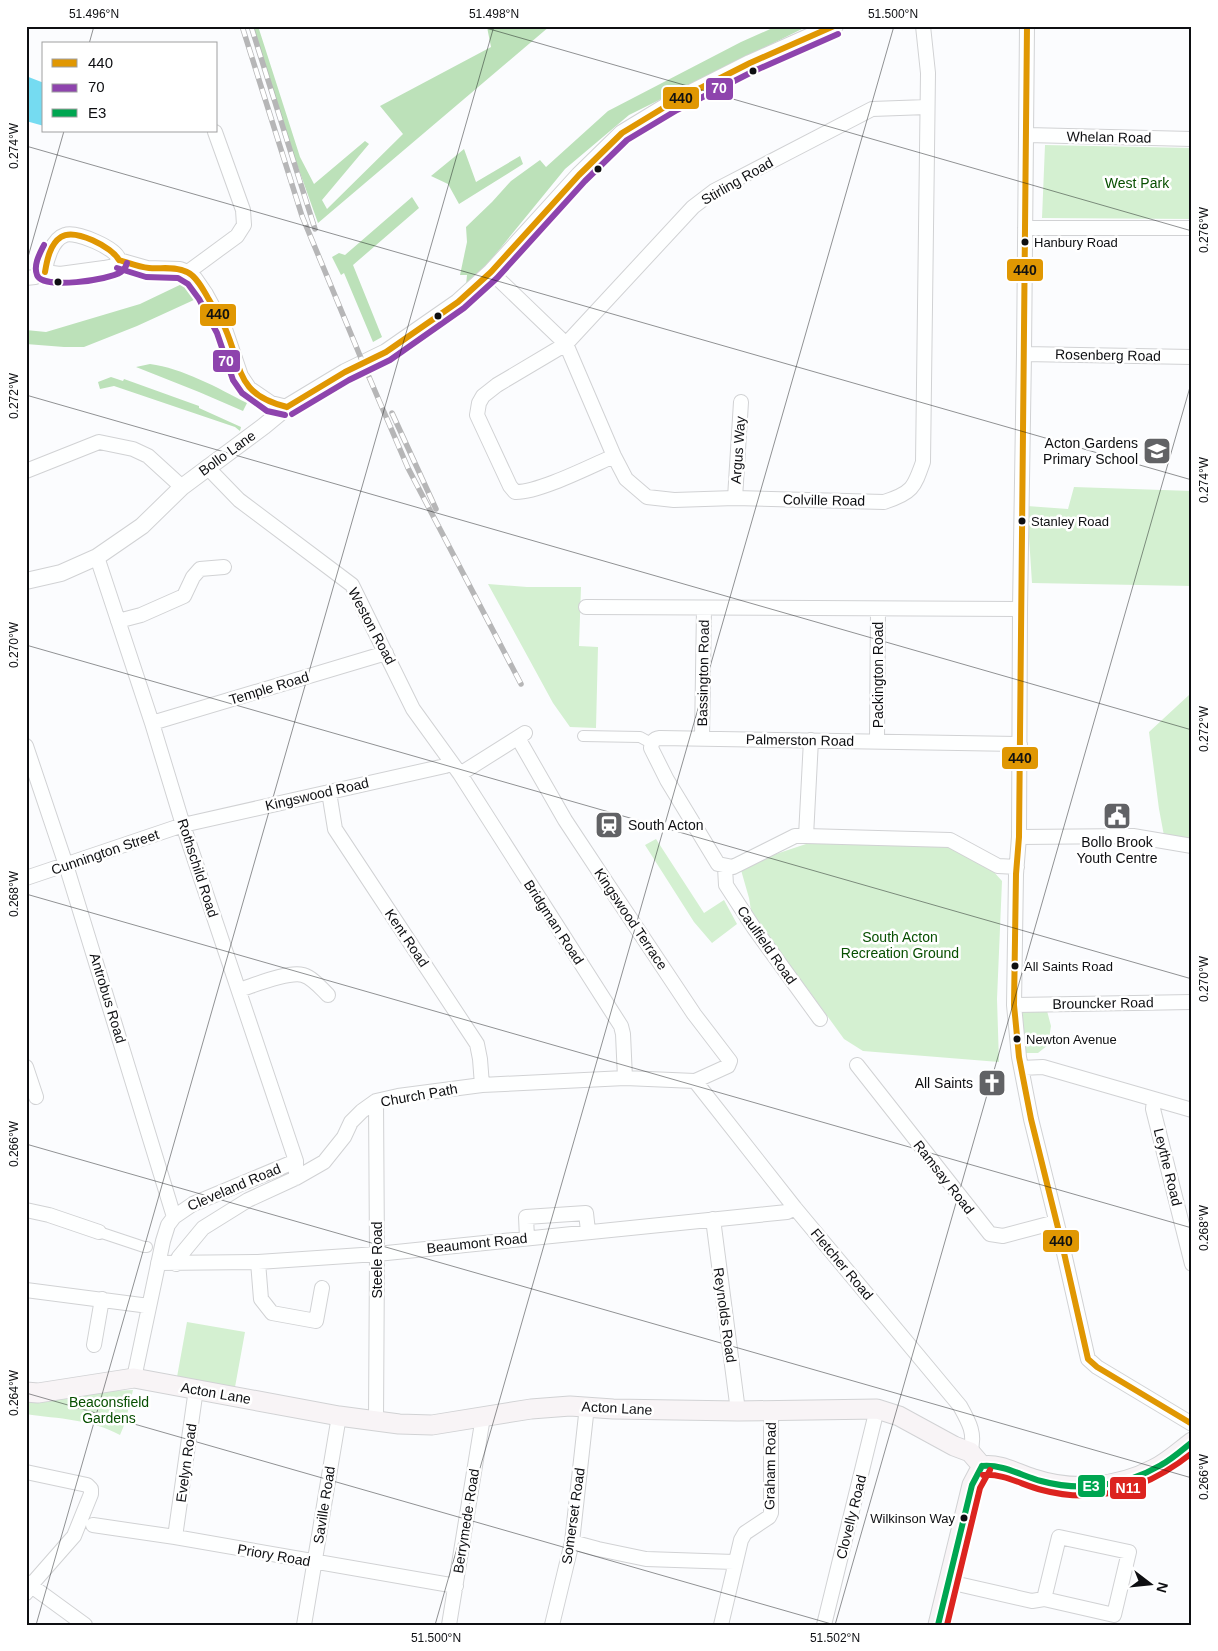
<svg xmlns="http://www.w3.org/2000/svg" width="1218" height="1651" font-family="Helvetica,sans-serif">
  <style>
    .green { fill: #d4f0d1 }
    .forest { fill: #bce1b9 }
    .water { fill: #75dbf1 }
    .pier { fill: #fbfcfe }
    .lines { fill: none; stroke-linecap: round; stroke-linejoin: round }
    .pedestrian-casing { stroke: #d1d2d4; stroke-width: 12 }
    .minor-casing { stroke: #d1d2d4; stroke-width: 16 }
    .tertiary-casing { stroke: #d1d2d4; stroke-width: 18 }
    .secondary-casing { stroke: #d1d2d4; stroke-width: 21 }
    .pedestrian { stroke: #feffff; stroke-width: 10 }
    .minor { stroke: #feffff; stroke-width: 14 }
    .tertiary { stroke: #feffff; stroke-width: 16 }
    .secondary { stroke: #f8f4f6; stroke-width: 19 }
    .rail-casing { stroke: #b6b6b7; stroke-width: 5.5 }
    .rail { stroke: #fff; stroke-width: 4; stroke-dasharray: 11; stroke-linecap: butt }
    .bus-1-casing { stroke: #fff; stroke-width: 10 }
    .bus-2-casing { stroke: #fff; stroke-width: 10 }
    .bus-3-casing { stroke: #fff; stroke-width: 10 }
    .bus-4-casing { stroke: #fff; stroke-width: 10 }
    .bus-1 { stroke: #e09702; stroke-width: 6 }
    .bus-2 { stroke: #8e44ad; stroke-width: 6 }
    .bus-3 { stroke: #00a651; stroke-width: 6 }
    .bus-4 { stroke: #dc241f; stroke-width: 6 }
    .ticks { fill: none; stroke: #0e0f12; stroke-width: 1; stroke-opacity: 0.45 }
    .bus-dot { fill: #0e0f12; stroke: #fff; stroke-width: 2 }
    .labels { text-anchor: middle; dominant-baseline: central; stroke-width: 5; stroke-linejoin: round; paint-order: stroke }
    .bus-label { font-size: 13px; fill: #0e0f12; stroke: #fff; text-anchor: start }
    .street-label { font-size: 14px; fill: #0e0f12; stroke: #fff }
    .park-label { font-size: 14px; fill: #074f01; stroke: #fff }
    .poi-label { font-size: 14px; fill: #0e0f12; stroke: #fff; text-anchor: end }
    .line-badge { stroke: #fff; stroke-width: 2 }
    .badge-label { font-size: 14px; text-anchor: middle; font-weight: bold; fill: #fff }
    .pale-badge-label { font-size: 14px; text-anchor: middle; font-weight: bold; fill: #111 }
    .neatline { fill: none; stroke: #0e0f12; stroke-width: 2 }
    .ticks-label { font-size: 12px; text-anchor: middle; fill: #0e0f12 }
  </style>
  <rect width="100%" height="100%" fill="#fbfcfe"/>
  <path class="green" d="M1045,145L1192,148V219L1042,218Z
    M1074,487L1192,491V586L1032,583L1027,506L1068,509Z
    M488,584L527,587H581L579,646L598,647L596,728L570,727L553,703Z
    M1189,695H1192V845L1165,841L1159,809L1149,732Z
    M656,839L704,913L724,900L737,924L712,943L694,922L645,845Z
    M806,844H873L946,846L993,871L1002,881L997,999L999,1062L863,1051L844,1039L807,988L753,922L749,898L741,870L767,857Z
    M1046,1007L1051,1026L1048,1045L1038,1053H1024L1021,1008Z
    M187,1322L245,1332L235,1387L177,1377Z
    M133,1390L125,1423L120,1435C91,1419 59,1419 26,1414V1400L92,1392Z"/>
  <path class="forest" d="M253,26H258L300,157L314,184L365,141L369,144L322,200L327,209L403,134L380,106L491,47L487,27L489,26H550L318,223L294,156Z
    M777,26H808L629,115L565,169L472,283L466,285L467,275H460L467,242L466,227L492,202L511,181L540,160L546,167L608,111L741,42Z
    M464,149L476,182L520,156L523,164L459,204L448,184L431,176Z
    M412,197L419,208L353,265L382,337L373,342L344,273L341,275L332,257L339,253L345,255Z
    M186,282L196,299L137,326L84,347H64L26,344V330L46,332L140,304Z
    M150,364C182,368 218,388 247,403L243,411L199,392L136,367Z
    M111,377L123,381L124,379L199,406V408L241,427L240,431L235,427L114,386L100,389L98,382Z"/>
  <path class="water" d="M26,76L44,83V131L65,138L26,127Z"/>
  <path class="pier" d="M26,121L44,126V131H69V137L66,140H62L26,129Z"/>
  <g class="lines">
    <defs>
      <path id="pedestrian" d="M583,736L640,737L651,743
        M102,1233L144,1247H147"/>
      <path id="minor" d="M1027,26L1024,354L1020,609L1019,837L1016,874L1014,1005L1019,1057L1031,1119L1062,1244L1088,1359L1097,1367L1192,1424
        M1027,135L1192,139
        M1025,228H1192
        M119,260L147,268L180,269L188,272L195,278L206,294L225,329L241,376L249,388L271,403L287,407
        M45,272C46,261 52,239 65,235C76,231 117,248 119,260
        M188,272L237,236L244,225L243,210L215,132
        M491,272L566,344L614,456L626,479L647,497L674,500L735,498L884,502C912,493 914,488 923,462L928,73L923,26
        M26,278L35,277L45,272L60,274L104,268L114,266L119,260
        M1024,354L1192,357
        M614,456C591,466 538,493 515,492L510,486L477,415L479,403L483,396L497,385L566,344L693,207L714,191L872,109L927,107
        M207,467L239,500L352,585L413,709L460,774L621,1026L623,1034L625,1078
        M26,471L99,442L133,449L148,456L182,487
        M735,498L741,402
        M97,557L152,723L183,825L296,1161V1178
        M586,607L1020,609
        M118,621L141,615L184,596L193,577L200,569L224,567
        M152,723L386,653
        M702,738L704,608
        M877,741L878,609
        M26,746L66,865L174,1217
        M460,774L525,733
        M329,792L335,829L477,1044L480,1059L482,1085
        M806,836L811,740
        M1019,837L1133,836L1192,846
        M725,867L726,885L754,928L820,1019
        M1017,867L998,866L950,840L806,836H795L733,867L718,864L667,780L651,748C652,742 653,739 660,738L1020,744
        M26,878L183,825L445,766L451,763
        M239,990C255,985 288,971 303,975C313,978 321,988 328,995
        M1014,1005L1192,1002
        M857,1065L990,1234L1003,1236L1056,1222
        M26,1067L36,1097
        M1021,1068L1043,1067L1192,1110
        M695,1081L795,1208L960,1406C969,1422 976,1434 970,1452
        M1154,1100L1153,1109L1192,1264
        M376,1101L377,1254L376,1420
        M26,1210L49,1215L99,1232
        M713,1219L738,1411
        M527,1238L526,1217L586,1213L588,1231
        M258,1262L261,1299L272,1313L316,1321L322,1288
        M158,1263L258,1262L377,1254L787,1212L795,1208
        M176,1264L179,1257L203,1228L248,1200L296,1178L324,1162L344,1137L351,1122L362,1111L376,1101L398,1096L482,1085L625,1078L695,1081L728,1066L730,1061L694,1014L608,885L565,820L518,738
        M26,1290L149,1306
        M94,1345L102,1299
        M134,1378L163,1241L168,1225L174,1217L193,1204L296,1161
        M26,1472L87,1485L91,1489V1494L74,1536L31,1585L26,1593
        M93,1525L175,1537L456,1586
        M175,1537L196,1389
        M572,1542L598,1549L646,1559L734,1562
        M26,1582L85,1625
        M949,1582L1032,1601L1044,1599L1114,1615L1129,1552L1059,1537L1044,1599
        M304,1625L339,1416
        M449,1625L483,1417
        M552,1625L572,1542L587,1406
        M721,1625L741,1540L745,1533L769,1517L771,1513V1410
        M824,1625L877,1409"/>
      <path id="tertiary" d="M26,581L61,573L97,557L142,526L182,487L264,426L287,407L345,372L386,352L458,302L491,272L579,175L622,133L673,102L750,63L824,30L835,26"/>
      <path id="secondary" d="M26,1392L38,1393L134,1378L339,1416L399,1424L432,1425L531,1409L570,1406L613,1409L738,1411L877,1409L899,1416L954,1446L970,1452L982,1466
        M982,1466C1000,1463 1017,1474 1034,1479C1073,1492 1118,1488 1154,1469C1167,1463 1180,1451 1192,1442
        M938,1625L972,1485L982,1466"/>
    </defs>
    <use href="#pedestrian" class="pedestrian-casing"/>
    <use href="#minor" class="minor-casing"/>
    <use href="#tertiary" class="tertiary-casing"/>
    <use href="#secondary" class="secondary-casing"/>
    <use href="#pedestrian" class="pedestrian"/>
    <use href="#minor" class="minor"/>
    <use href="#tertiary" class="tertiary"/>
    <use href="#secondary" class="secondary"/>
    <defs>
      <path id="rail" d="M242,26L302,216L363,363L408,468L521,684
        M251,26L315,229
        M392,413L436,509"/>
    </defs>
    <use href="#rail" class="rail-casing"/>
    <use href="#rail" class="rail"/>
    <defs>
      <path id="bus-1" d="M1027,26L1019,837L1016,874L1014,1005L1019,1057L1031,1119L1062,1244L1088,1359L1097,1367L1192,1424
        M119,260C129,263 139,267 149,268C161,269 176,266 187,272C196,276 203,289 208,298C214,308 220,318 225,328C243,369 235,394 287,407
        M45,272C47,260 50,244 61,237C75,228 112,247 119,260
        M287,407L345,372L386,352L458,302L491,272L579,175L622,133L673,102L750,63L834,26"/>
      <path id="bus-2" d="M44,245C40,253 33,265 37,275C42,290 109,280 121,272C124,270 126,267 127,263
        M117,268L146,277L178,278L188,284L199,299L217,333L233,380L242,393L267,411L285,415
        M292,414L349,380L390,360L464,308L497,278L585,181L627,140L677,110L754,71L838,34"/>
      <path id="bus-3" d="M982,1466C1003,1464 1022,1476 1041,1481C1081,1492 1125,1486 1161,1465C1172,1459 1182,1450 1192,1442
        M938,1625L972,1485L982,1466"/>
      <path id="bus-4" d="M983,1475C1003,1473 1022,1485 1042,1490C1097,1505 1148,1488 1192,1453
        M947,1625L980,1488L990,1470"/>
    </defs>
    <use href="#bus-1" class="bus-1-casing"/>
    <use href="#bus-2" class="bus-2-casing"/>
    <use href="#bus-3" class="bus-3-casing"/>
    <use href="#bus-4" class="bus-4-casing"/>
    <use href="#bus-1" class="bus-1"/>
    <use href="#bus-2" class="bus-2"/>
    <use href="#bus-3" class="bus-3"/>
    <use href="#bus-4" class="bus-4"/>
  </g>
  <path class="ticks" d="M479,26L1192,231M89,44L94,26M26,146L1192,480M26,264L64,131M26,395L1192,730M26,645L1192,979M26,894L1192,1228M26,1144L1192,1478M26,1393L835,1625M36,1625L494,26M435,1625L894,26M835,1625L1192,380"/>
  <defs>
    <symbol id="school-square" viewBox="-11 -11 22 22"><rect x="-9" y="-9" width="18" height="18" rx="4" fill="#616265" stroke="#fff"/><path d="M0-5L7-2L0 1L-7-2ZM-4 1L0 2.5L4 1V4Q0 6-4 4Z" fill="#fff"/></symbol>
    <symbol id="civic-square" viewBox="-11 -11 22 22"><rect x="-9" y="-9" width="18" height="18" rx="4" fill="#616265" stroke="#fff"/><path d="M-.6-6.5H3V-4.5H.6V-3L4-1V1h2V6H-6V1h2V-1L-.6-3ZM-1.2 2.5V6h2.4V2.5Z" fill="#fff"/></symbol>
    <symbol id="station-square" viewBox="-11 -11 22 22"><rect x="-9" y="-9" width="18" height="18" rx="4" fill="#616265" stroke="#fff"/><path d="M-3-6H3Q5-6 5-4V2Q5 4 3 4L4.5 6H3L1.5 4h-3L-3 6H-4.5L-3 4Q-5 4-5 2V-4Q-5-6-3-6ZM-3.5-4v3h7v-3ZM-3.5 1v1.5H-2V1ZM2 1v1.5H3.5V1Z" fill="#fff"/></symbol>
    <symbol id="church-square" viewBox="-11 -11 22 22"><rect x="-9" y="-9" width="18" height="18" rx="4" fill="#616265" stroke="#fff"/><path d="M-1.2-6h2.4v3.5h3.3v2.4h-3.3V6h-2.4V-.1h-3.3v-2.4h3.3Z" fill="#fff"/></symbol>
  </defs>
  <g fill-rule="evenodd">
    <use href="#school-square" x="1141" y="435" width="32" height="32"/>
    <use href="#civic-square" x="1101" y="800" width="32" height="32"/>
    <use href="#station-square" x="593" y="809" width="32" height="32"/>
    <use href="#church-square" x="976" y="1067" width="32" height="32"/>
  </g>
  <g class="bus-dot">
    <circle cx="753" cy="71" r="4.5"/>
    <circle cx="598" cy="169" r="4.5"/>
    <circle cx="1025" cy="242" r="4.5"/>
    <circle cx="58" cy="282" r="4.5"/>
    <circle cx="438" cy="316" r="4.5"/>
    <circle cx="1022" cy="521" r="4.5"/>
    <circle cx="1015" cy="966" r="4.5"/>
    <circle cx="1017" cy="1039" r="4.5"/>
    <circle cx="964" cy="1518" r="4.5"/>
  </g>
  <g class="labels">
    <g class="bus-label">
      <text x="1034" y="242">Hanbury Road</text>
      <text x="1031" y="521">Stanley Road</text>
      <text x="1024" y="966">All Saints Road</text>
      <text x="1026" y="1039">Newton Avenue</text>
      <text x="955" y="1518" text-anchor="end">Wilkinson Way</text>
    </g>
    <g class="street-label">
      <text transform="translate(1109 137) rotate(1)">Whelan Road</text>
      <text transform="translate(737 181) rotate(-30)">Stirling Road</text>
      <text transform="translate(1108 355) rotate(1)">Rosenberg Road</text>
      <text transform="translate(738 450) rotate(-86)">Argus Way</text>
      <text transform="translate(227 453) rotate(-36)">Bollo Lane</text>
      <text transform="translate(824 500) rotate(1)">Colville Road</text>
      <text transform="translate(372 626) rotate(62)">Weston Road</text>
      <text transform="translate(703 673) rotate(-89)">Bassington Road</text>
      <text transform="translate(878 675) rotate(-90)">Packington Road</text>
      <text transform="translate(269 688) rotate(-17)">Temple Road</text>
      <text transform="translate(800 740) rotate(1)">Palmerston Road</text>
      <text transform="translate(317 794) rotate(-13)">Kingswood Road</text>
      <text transform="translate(105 852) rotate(-19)">Cunnington Street</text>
      <text transform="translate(198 868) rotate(72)">Rothschild Road</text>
      <text transform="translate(631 919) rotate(56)">Kingswood Terrace</text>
      <text transform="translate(554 922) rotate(57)">Bridgman Road</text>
      <text transform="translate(407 938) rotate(56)">Kent Road</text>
      <text transform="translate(767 945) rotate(55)">Caulfield Road</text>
      <text transform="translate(108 998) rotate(73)">Antrobus Road</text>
      <text transform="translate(1103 1003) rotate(-1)">Brouncker Road</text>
      <text transform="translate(419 1095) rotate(-10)">Church Path</text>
      <text transform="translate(1168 1167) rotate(76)">Leythe Road</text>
      <text transform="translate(944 1177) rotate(52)">Ramsay Road</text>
      <text transform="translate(234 1187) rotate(-23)">Cleveland Road</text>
      <text transform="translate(477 1243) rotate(-6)">Beaumont Road</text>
      <text transform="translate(377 1260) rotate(-90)">Steele Road</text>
      <text transform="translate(842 1264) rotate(50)">Fletcher Road</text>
      <text transform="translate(725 1315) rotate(82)">Reynolds Road</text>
      <text transform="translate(216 1393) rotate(10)">Acton Lane</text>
      <text transform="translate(617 1408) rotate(3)">Acton Lane</text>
      <text transform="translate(186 1463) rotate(-82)">Evelyn Road</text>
      <text transform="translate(770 1466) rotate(-89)">Graham Road</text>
      <text transform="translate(324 1505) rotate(-81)">Saville Road</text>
      <text transform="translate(573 1516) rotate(-82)">Somerset Road</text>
      <text transform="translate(851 1517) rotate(-76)">Clovelly Road</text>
      <text transform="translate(466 1521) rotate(-81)">Berrymede Road</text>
      <text transform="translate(274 1555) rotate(10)">Priory Road</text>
    </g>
    <g class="park-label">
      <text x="1137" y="183">West Park</text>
      <text x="900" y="937">South Acton<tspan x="900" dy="16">Recreation Ground</tspan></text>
      <text x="109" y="1402">Beaconsfield<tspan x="109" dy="16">Gardens</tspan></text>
    </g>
    <g class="poi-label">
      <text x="1138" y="443">Acton Gardens<tspan x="1138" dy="16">Primary School</tspan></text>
      <text x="628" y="825" text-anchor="start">South Acton</text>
      <text x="1117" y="842" text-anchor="middle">Bollo Brook<tspan x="1117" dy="16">Youth Centre</tspan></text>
      <text x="973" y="1083">All Saints</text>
    </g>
  </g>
  <g class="line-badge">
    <rect x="705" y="77" width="29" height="24" rx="5" fill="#8e44ad"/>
    <rect x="662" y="86" width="38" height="24" rx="5" fill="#e09702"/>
    <rect x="1006" y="258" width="38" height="24" rx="5" fill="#e09702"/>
    <rect x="199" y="303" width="38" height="24" rx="5" fill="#e09702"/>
    <rect x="212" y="349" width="29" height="24" rx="5" fill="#8e44ad"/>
    <rect x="1001" y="746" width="38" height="24" rx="5" fill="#e09702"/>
    <rect x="1042" y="1229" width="38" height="24" rx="5" fill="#e09702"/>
    <rect x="1077" y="1474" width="29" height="24" rx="5" fill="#00a651"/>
    <rect x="1109" y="1476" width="38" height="24" rx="5" fill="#dc241f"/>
  </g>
  <g class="badge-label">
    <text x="719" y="93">70</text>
    <text x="226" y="366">70</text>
    <text x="1091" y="1491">E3</text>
    <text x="1128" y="1493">N11</text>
  </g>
  <g class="pale-badge-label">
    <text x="681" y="103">440</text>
    <text x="1025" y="275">440</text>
    <text x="218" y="319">440</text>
    <text x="1020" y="763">440</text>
    <text x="1061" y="1246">440</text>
  </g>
  <rect width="1218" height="1651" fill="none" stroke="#ffffff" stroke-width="55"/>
  <rect x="42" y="42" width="175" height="90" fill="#ffffff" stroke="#9f9fa0"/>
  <rect x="52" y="59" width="25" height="8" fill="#e09702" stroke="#9f9fa0"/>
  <text x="88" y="68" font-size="15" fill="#0e0f12">440</text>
  <rect x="52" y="84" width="25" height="8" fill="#8e44ad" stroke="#9f9fa0"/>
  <text x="88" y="92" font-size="15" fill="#0e0f12">70</text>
  <rect x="52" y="109" width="25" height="8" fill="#00a651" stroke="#9f9fa0"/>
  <text x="88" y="118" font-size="15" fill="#0e0f12">E3</text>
  <g transform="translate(1150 1584) rotate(106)" stroke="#ffffff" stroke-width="4" paint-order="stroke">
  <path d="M0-4L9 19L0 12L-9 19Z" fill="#0e0f12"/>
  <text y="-8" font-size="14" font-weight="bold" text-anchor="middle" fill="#0e0f12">N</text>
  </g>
  <rect x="28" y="28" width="1162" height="1596" class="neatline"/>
  <g class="ticks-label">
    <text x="94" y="18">51.496°N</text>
    <text x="494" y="18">51.498°N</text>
    <text x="893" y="18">51.500°N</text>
    <text transform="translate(14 146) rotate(-90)" y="4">0.274°W</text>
    <text transform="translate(1204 230) rotate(-90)" y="4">0.276°W</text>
    <text transform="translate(14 396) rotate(-90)" y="4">0.272°W</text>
    <text transform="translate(1204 480) rotate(-90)" y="4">0.274°W</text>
    <text transform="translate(14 645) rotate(-90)" y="4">0.270°W</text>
    <text transform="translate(1204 729) rotate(-90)" y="4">0.272°W</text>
    <text transform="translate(14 894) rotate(-90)" y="4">0.268°W</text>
    <text transform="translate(1204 979) rotate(-90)" y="4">0.270°W</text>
    <text transform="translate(14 1144) rotate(-90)" y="4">0.266°W</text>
    <text transform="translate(1204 1228) rotate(-90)" y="4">0.268°W</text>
    <text transform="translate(14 1393) rotate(-90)" y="4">0.264°W</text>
    <text transform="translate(1204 1477) rotate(-90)" y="4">0.266°W</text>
    <text x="436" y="1642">51.500°N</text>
    <text x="835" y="1642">51.502°N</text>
  </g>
</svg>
